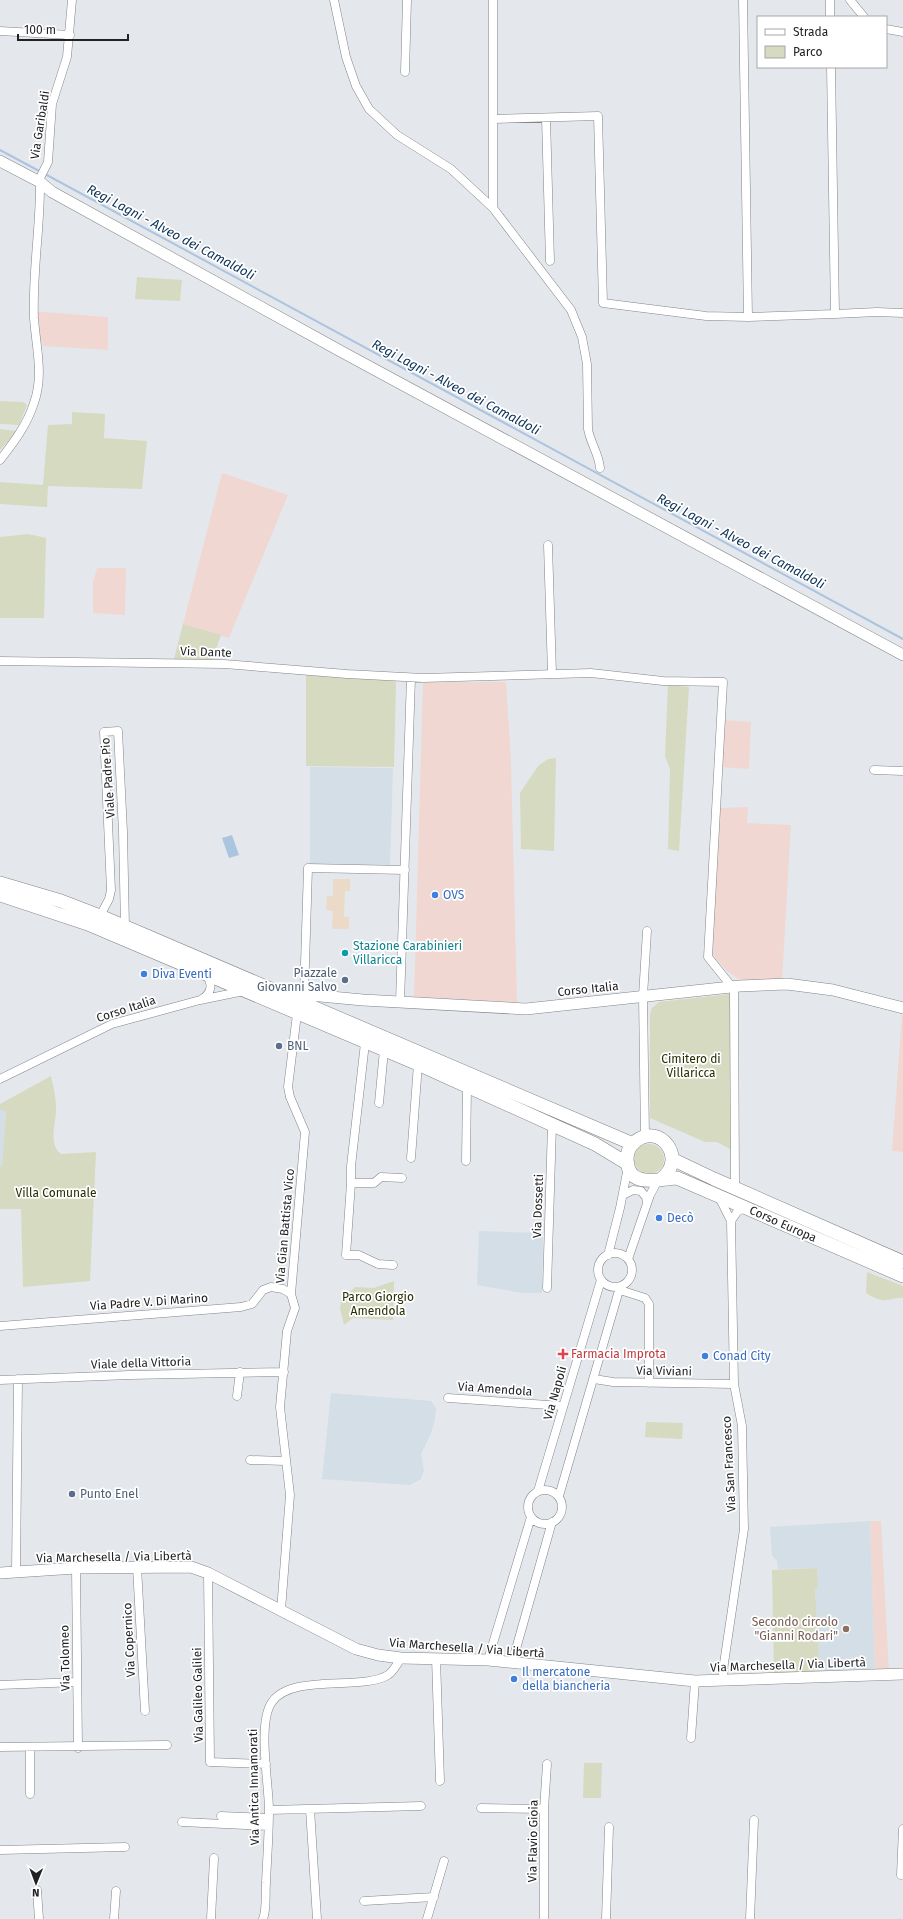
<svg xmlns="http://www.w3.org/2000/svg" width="903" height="1919" font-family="'Fira Sans',sans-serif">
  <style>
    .built { fill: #d3dee6 }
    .industrial { fill: #f1d7d1 }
    .medical { fill: #ecdac9 }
    .green { fill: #d5dac1 }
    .water { fill: #abc4e0 }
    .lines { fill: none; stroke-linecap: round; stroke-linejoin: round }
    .stream { stroke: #abc4e0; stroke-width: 2 }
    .street-casing { stroke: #818588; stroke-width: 9 }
    .secondary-casing { stroke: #818588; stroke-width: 12 }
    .primary-casing { stroke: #818588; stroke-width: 14 }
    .street { stroke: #fff; stroke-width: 8 }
    .secondary { stroke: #fff; stroke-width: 11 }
    .primary { stroke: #fff; stroke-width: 13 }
    .shop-dot { fill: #3f7fe0; stroke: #fff; stroke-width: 1.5 }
    .culture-dot { fill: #0f9aa8; stroke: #fff; stroke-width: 1.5 }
    .service-dot { fill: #5c6f8a; stroke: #fff; stroke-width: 1.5 }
    .health-dot { fill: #e0444e; stroke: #fff; stroke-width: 1.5 }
    .education-dot { fill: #8d6e63; stroke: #fff; stroke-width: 1.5 }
    .labels { text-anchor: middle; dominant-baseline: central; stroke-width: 3.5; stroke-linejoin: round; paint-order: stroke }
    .street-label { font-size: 12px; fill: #212224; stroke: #fff }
    .shop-label { font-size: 12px; fill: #366cbe; stroke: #fff; text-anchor: start }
    .culture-label { font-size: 12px; fill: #0d838f; stroke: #fff; text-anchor: start }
    .service-label { font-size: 12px; fill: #4e5e75; stroke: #fff; text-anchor: start }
    .park-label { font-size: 12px; fill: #282d02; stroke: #fff }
    .health-label { font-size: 12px; fill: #be3a42; stroke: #fff; text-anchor: start }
    .education-label { font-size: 12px; fill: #785e54; stroke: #fff; text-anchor: end }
    .water-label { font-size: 13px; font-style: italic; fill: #0d3257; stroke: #fff }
  </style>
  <rect width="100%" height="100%" fill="#e4e8ec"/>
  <path class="built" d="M310,767L393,768L390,865L310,864Z
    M0,1110L6,1111L2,1167L0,1166Z
    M479,1231L543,1233L542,1293H523L477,1285Z
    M331,1393L431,1401L436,1408L435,1419L431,1433L421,1454L424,1470L421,1479L410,1485L322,1479Z
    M870,1521L875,1670L820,1672L815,1589L818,1588L817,1568L778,1569L777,1561L772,1555L770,1527Z"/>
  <path class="industrial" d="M30,311L108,317V350L43,346L42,342L32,343Z
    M222,473L288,495L229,638L183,624Z
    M97,568H126L125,615L93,613V582Z
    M423,682H506L511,761L517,1002L414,998Z
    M724,720L751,722L749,769L721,767Z
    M748,807L747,823L791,825L782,981L740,980L726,970L715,958L712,952L719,808Z
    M902,1015H903V1152L892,1151Z
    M870,1521H881L889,1673L875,1670Z"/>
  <path class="medical" d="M333,879H350V891H345L344,917H349V929H332L333,911L326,910L327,896H333Z"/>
  <path class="green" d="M137,277L182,280L180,301L135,299Z
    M0,401L23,402L27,405L19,425L0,424Z
    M72,412L105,414L104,438L147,441L142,489L48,486L47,507L0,504V482L43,485L48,425L72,424Z
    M0,429L17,431L0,450Z
    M28,534L46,538L44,618H0V537Z
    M183,624L221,635L212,660L174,659Z
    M306,675L396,681L394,767L306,766Z
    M668,685L689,687L679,851L668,849L670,769L665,756Z
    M556,758L554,851L521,849L520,793L538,766L548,759Z
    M730,994L732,1150L717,1142H705L650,1118V1014L652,1008L659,1002Z
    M51,1076C53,1086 56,1097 56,1107C57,1122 47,1143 61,1154L96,1152L90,1281L23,1287L21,1209H0V1166H2L6,1111L0,1110V1104Z
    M634 1159a15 15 0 1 1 30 0a15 15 0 1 1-30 0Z
    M867,1272L903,1286V1298C897,1297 893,1300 887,1300C880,1301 872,1297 866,1293Z
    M394,1281L393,1320L353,1318L344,1325L340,1309L342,1294L351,1291L355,1287L374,1288Z
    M646,1422L683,1423L682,1439L645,1437Z
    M817,1568L818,1588L815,1589L820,1672L774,1674L772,1570Z
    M584,1763H602L601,1798H583Z"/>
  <path class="water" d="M232,835L239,855L229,858L222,838Z"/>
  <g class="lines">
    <path class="stream" d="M0,150L41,172
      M45,174L903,639"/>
    <defs>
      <path id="street" d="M334,0L346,57L356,86L369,109L397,135L451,169L493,208L571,310L582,337L587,364L588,429C590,442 599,454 600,468
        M493,0V208
        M743,0L748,317L835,314L831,67
        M830,0V17
        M850,0L864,17
        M886,29L903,32
        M0,31L70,35
        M405,72L407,0
        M546,118L550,261
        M494,119L598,116L603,303L706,316L748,317
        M835,314L877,312L903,313
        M0,460C14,442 27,425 34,403C44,375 36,347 34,318C32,272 41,225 40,178L48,162L52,104L67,57L72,0
        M548,545L552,674
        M0,661L224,664L347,674L423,678L591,673L663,681L723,682L708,957L732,987L734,993L735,1183L733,1188
        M874,770L903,771
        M100,916L109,899L111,890L104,732L118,731L123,832L125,927
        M304,996L308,868L405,870
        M202,999C212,993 213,983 206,975
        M400,1002L411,678
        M365,1043L351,1166V1183H374L381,1177L402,1178
        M0,1079L112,1024L200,1000L244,991
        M379,1103L384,1050
        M645,1136L643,996L647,931
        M411,1158L418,1064
        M466,1161L467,1086
        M351,1183L346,1255H359L378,1264L393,1265
        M623,1195L633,1190L641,1191L646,1197L647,1202
        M719,1197L731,1221L734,1384L742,1426L744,1529L723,1670V1681
        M731,1221L737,1212L745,1207
        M598 1270a17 17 0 1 1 34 0a17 17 0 1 1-34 0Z
        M608,1255L620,1208L628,1167
        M628,1259L650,1195L658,1180
        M547,1288L552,1125
        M620,1290L645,1298L649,1304V1383
        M0,1326L241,1307L252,1304L263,1290L271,1287L283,1289L291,1294
        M594,1379L613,1382L734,1384
        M0,1380L130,1375L284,1372
        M237,1396L240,1372
        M448,1398L563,1406
        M250,1460L285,1461
        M528 1507a17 17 0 1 1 34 0a17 17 0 1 1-34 0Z
        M538,1491L601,1280
        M559,1496L620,1287
        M137,1567L145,1711
        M76,1568L78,1748
        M16,1572L18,1379
        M208,1573L210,1762L266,1764
        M281,1610L290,1495L280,1407L287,1331L295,1308L291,1294L305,1132L290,1097L288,1087L297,1014
        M436,1658L440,1781
        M488,1660L531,1517
        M512,1663L552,1522
        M0,1685L77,1682
        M691,1738L695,1681
        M0,1747L167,1745
        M30,1794V1748
        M481,1808L544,1809
        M310,1809L317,1919
        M269,1810L421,1806
        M221,1816L268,1818
        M182,1822L268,1826
        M0,1850L125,1847
        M901,1875L903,1829
        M37,1890L39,1919
        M364,1901L434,1897
        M114,1919L116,1891
        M211,1919L214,1858
        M263,1919C267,1909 265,1894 266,1883C267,1859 269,1834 269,1810C269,1784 257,1723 272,1702C292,1673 362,1691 388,1675C394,1671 397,1664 401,1658
        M427,1919L444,1861
        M544,1919V1809L547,1764
        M606,1919L609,1827
        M750,1919L754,1820"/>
      <path id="secondary" d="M0,161L40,182L52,192L344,353L903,655
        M288,993L363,1000L526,1009L740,986L787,984L833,990L903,1008
        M0,1573L76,1568L191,1567L208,1573L356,1649L378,1655L401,1658L488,1660L695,1681L903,1674"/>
      <path id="primary" d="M0,883L61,901L100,916L633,1144
        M0,895L88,924L418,1064L595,1144L628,1164
        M672,1159L714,1179L903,1262
        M661,1179C688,1159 660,1122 636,1141C630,1145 627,1152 627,1160C628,1189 659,1179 677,1178L903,1276"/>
    </defs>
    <use href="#street" class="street-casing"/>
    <use href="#secondary" class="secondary-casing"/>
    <use href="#primary" class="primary-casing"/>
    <use href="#street" class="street"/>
    <use href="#secondary" class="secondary"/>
    <use href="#primary" class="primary"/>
  </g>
  <g class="shop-dot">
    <circle cx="435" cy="895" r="4"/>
    <circle cx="144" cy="974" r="4"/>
    <circle cx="659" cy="1218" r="4"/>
    <circle cx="705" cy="1356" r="4"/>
    <circle cx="514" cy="1679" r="4"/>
  </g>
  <circle class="culture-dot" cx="345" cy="953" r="4"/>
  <g class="service-dot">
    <circle cx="345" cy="980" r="4"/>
    <circle cx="279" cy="1046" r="4"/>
    <circle cx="72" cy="1494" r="4"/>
  </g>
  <path class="health-dot" d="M561 1348h4v4h4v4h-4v4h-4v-4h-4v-4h4z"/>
  <circle class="education-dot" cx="846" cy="1629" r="4"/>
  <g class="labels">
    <g class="street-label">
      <text transform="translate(40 125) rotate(-81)">Via Garibaldi</text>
      <text transform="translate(206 652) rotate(2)">Via Dante</text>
      <text transform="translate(108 778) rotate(-94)">Viale Padre Pio</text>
      <text transform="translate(588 989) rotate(-6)">Corso Italia</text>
      <text transform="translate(126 1009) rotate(-18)">Corso Italia</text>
      <text transform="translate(538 1206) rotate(-88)">Via Dossetti</text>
      <text transform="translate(783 1224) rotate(24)">Corso Europa</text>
      <text transform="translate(285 1226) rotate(-85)">Via Gian Battista Vico</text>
      <text transform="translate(149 1302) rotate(-4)">Via Padre V. Di Marino</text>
      <text transform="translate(141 1363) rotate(-2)">Viale della Vittoria</text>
      <text transform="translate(664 1371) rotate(1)">Via Viviani</text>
      <text transform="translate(495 1389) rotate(4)">Via Amendola</text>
      <text transform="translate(555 1393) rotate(-74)">Via Napoli</text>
      <text transform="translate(729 1464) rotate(-93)">Via San Francesco</text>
      <text transform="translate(114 1557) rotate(-1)">Via Marchesella / Via Libertà</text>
      <text transform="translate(129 1640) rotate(-93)">Via Copernico</text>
      <text transform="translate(467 1648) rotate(4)">Via Marchesella / Via Libertà</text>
      <text transform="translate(65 1658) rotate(-91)">Via Tolomeo</text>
      <text transform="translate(788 1665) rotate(-2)">Via Marchesella / Via Libertà</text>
      <text transform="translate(198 1695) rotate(-91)">Via Galileo Galilei</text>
      <text transform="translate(254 1787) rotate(-91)">Via Antica Innamorati</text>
      <text transform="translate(533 1841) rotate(-89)">Via Flavio Gioia</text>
    </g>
    <g class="shop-label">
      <text x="443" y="895">OVS</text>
      <text x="152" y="974">Diva Eventi</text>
      <text x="667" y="1218">Decò</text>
      <text x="713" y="1356">Conad City</text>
      <text x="522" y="1672">Il mercatone<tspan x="522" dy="14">della biancheria</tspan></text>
    </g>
    <g class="culture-label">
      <text x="353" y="946">Stazione Carabinieri<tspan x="353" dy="14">Villaricca</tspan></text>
    </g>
    <g class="service-label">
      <text x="337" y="973" text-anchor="end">Piazzale<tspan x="337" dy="14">Giovanni Salvo</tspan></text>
      <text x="287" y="1046">BNL</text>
      <text x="80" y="1494">Punto Enel</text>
    </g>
    <g class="park-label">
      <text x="691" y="1059">Cimitero di<tspan x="691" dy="14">Villaricca</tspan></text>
      <text x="56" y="1193">Villa Comunale</text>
      <text x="378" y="1297">Parco Giorgio<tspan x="378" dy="14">Amendola</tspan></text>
    </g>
    <g class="health-label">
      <text x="571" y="1354">Farmacia Improta</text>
    </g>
    <g class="education-label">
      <text x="838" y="1622">Secondo circolo<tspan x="838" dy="14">"Gianni Rodari"</tspan></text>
    </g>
    <g class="water-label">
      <text transform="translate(171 232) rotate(28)">Regi Lagni - Alveo dei Camaldoli</text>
      <text transform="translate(456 387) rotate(28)">Regi Lagni - Alveo dei Camaldoli</text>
      <text transform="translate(741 541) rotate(28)">Regi Lagni - Alveo dei Camaldoli</text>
    </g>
  </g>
  <rect x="757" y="16" width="130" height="52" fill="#ffffff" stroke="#a6a7a7"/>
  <rect x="765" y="29" width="20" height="6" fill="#ffffff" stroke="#a6a7a7"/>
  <text x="793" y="36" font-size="12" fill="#212224">Strada</text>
  <rect x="765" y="46" width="20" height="12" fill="#d5dac1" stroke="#a6a7a7"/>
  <text x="793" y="56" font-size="12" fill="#212224">Parco</text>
  <g transform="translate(36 1883) rotate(181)" stroke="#ffffff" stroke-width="3" paint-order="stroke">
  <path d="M0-3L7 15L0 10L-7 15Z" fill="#212224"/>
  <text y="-6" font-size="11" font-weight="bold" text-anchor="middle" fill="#212224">N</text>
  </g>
  <path d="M18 34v6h110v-6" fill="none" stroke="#212224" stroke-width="2"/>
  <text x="24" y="34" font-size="12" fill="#212224" stroke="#ffffff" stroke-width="3" paint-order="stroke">100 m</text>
</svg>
